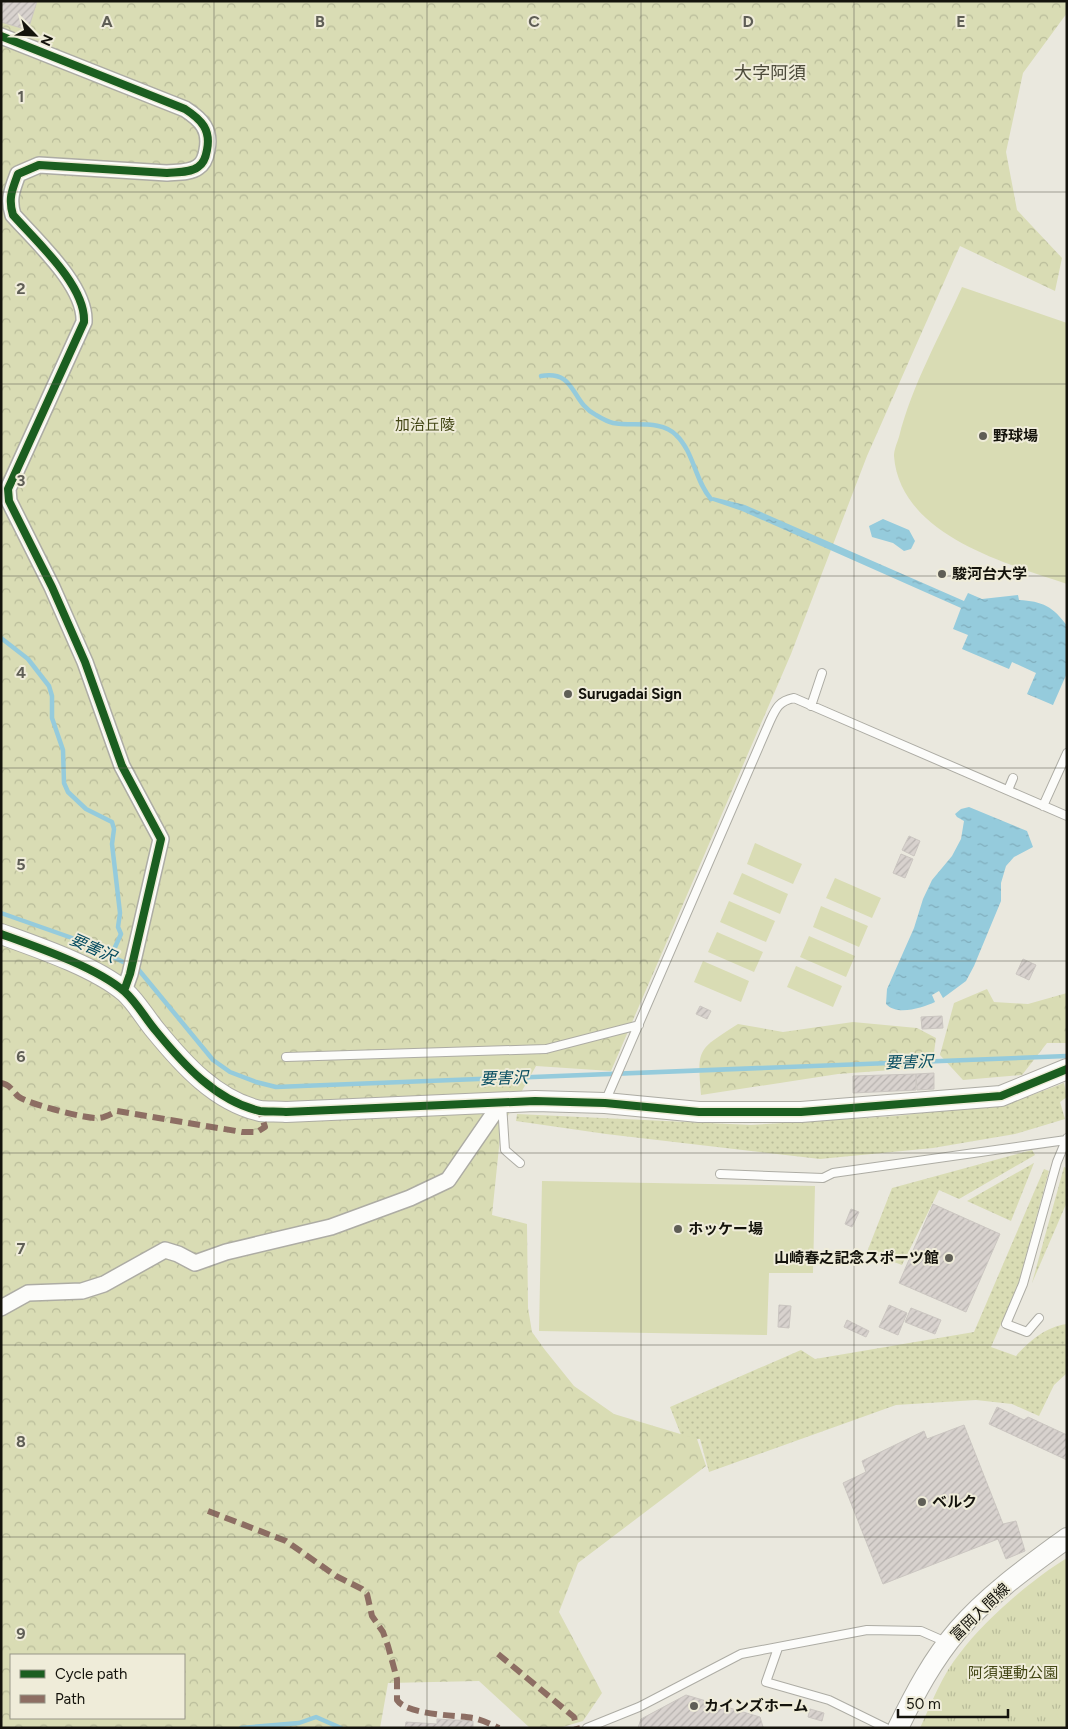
<svg xmlns="http://www.w3.org/2000/svg" width="1068" height="1729" font-family="Figtree,'Noto Sans JP',sans-serif">
  <style>
    .grass { fill: url(#grass-dots) }
    .forest { fill: url(#forest-crowns); fill-rule: evenodd }
    .park { fill: url(#park-tufts) }
    .pitch { fill: #d9dcb4 }
    .water { fill: url(#water-ripples) }
    .lines { fill: none; stroke-linecap: round; stroke-linejoin: round }
    .stream { stroke: #95cbdc; stroke-width: 4.5 }
    .building { fill: url(#building-hatch); stroke: #cbc6c1 }
    .lane-casing { stroke: #adaca4; stroke-width: 10 }
    .street-casing { stroke: #adaca4; stroke-width: 18 }
    .secondary-casing { stroke: #adaca4; stroke-width: 22 }
    .lane { stroke: #fcfcfa; stroke-width: 8 }
    .street { stroke: #fcfcfa; stroke-width: 15 }
    .secondary { stroke: #fcfcfa; stroke-width: 20 }
    .quiet { stroke: #8d6e63; stroke-width: 6; stroke-dasharray: 12 6; stroke-linecap: butt }
    .cycleway-casing { stroke: #efecd9; stroke-width: 11 }
    .cycleway { stroke: #1b5e20; stroke-width: 8 }
    .grid { fill: none; stroke: #5f5e56; stroke-width: 1; stroke-opacity: 0.55 }
    .poi-dot { fill: #5f5e56; stroke: #efecd9; stroke-width: 2 }
    .labels { text-anchor: middle; dominant-baseline: central; stroke-width: 4; stroke-linejoin: round; paint-order: stroke }
    .park-label { font-size: 15px; fill: #434715; stroke: #efecd9 }
    .poi-label { font-size: 15px; font-weight: bold; fill: #14130c; stroke: #efecd9; text-anchor: start }
    .street-label { font-size: 15px; fill: #14130c; stroke: #efecd9 }
    .water-label { font-size: 16px; font-style: italic; fill: #044b5f; stroke: #efecd9 }
    .quarter-label { font-size: 18px; fill: #4d4b3b; stroke: #efecd9 }
    .grid-label { font-size: 16px; text-anchor: middle; font-weight: bold; fill: #5f5e56; stroke: #efecd9; stroke-width: 4; stroke-linejoin: round; paint-order: stroke }
  </style>
  <defs>
    <pattern id="grass-dots" width="8" height="8" patternUnits="userSpaceOnUse" patternTransform="scale(1.25)"><rect width="8" height="8" fill="#d9dcb4"/><path d="M2 2h.1M6 6h.1" fill="none" stroke="#b9bc9a" stroke-width="1.8" stroke-linecap="round"/></pattern>
    <pattern id="forest-crowns" width="20" height="18" patternUnits="userSpaceOnUse" patternTransform="scale(1.25)"><rect width="20" height="18" fill="#d9dcb4"/><path d="M2 6a3 3 0 1 1 6 0M12 15a3 3 0 1 1 6 0" fill="none" stroke="#b9bc9a"/></pattern>
    <pattern id="park-tufts" width="24" height="20" patternUnits="userSpaceOnUse" patternTransform="scale(1.25)"><rect width="24" height="20" fill="#d9dcb4"/><path d="M3 7l-1-3M5 7V3M7 7l1-3M15 17l-1-3M17 17v-4M19 17l1-3" fill="none" stroke="#b9bc9a"/></pattern>
    <pattern id="water-ripples" width="26" height="14" patternUnits="userSpaceOnUse" patternTransform="scale(1.25)"><rect width="26" height="14" fill="#95cbdc"/><path d="M2 4q2-2 4 0t4 0M15 11q2-2 4 0t4 0" fill="none" stroke="#80adbc"/></pattern>
    <pattern id="building-hatch" width="6" height="6" patternUnits="userSpaceOnUse" patternTransform="scale(1.25)"><rect width="6" height="6" fill="#d8d2ce"/><path d="M-1 1l2-2M0 6l6-6M5 7l2-2" fill="none" stroke="#b8b3b0"/></pattern>
  </defs>
  <rect width="100%" height="100%" fill="#eae8de"/>
  <path class="grass" d="M1064,1083L1067,1097L1060,1102L1065,1119L1015,1134L933,1148L820,1159L606,1134L516,1121L517,1114L751,1125L896,1116L1013,1102Z
    M1032,1150L1035,1155L959,1199L939,1190L902,1265L867,1252L892,1188Z
    M1034,1163L1011,1221L967,1201Z
    M1064,1167L1067,1168V1202L1032,1283Z
    M1044,1169L1049,1171L1018,1285L991,1347L1016,1356C1028,1342 1047,1326 1067,1324V1373L1054,1385L1039,1416L1012,1404L976,1400L896,1405L709,1472L700,1439L683,1440L670,1407L801,1350L815,1359L974,1332Z"/>
  <path class="forest" d="M1,1H1067V13L1023,73L1006,152L1017,210L1062,258L1055,291L960,246L867,456L791,654L611,1071L536,1066L501,1128L492,1215L527,1224L528,1308L532,1332L545,1350L574,1386L614,1414L697,1439L706,1466L578,1563L559,1612L602,1693L583,1721L559,1728H530L479,1681L388,1683L380,1728H1ZM11,1655H184V1718H11Z
    M987,989L994,1002L1028,1004L1067,993V1043H1047L1022,1075L963,1080L940,1055L954,1003Z
    M853,1022L917,1028L936,1038L932,1067L838,1074L701,1095C697,1047 698,1050 738,1024L783,1032Z"/>
  <path class="park" d="M1067,1558V1728H920C932,1702 942,1675 960,1653C985,1620 1032,1579 1067,1558Z"/>
  <path class="pitch" d="M962,287L1067,323V584C1005,563 900,535 894,456C894,450 897,443 899,437C912,385 940,336 962,287Z
    M755,843L802,864L793,884L747,864Z
    M742,873L788,894L780,914L733,894Z
    M835,878L881,898L872,918L826,898Z
    M729,901L775,921L766,942L720,922Z
    M821,906L868,926L859,947L813,927Z
    M717,932L763,952L754,972L708,952Z
    M809,936L855,956L846,977L800,957Z
    M703,961L749,981L741,1002L694,982Z
    M796,966L842,986L833,1007L787,987Z
    M542,1181L815,1186L813,1273H769L767,1335L539,1331Z
    M1067,1695V1723L1055,1716Z"/>
  <path class="water" d="M713,497L745,505L964,601L968,593L982,599L1018,595L1019,600C1042,601 1054,607 1067,626V673L1053,705L1027,694L1036,673L1012,662L1009,669L962,649L968,635L953,629L961,608L742,511L710,500Z
    M883,519L909,530L915,541L911,549L904,551L893,543L872,537L869,526Z
    M969,807L1027,831L1033,847L1014,857L1006,866L1001,883V901L974,966L966,981L943,998L939,991L932,995L935,1002C922,1008 897,1016 886,1004L887,989L914,928L923,899L932,880L952,856L961,839L964,821L957,817L955,814L961,809Z"/>
  <g class="lines">
    <path class="stream" d="M541,376C577,370 570,402 596,415C601,418 608,422 613,423C632,427 661,419 676,435C694,452 695,481 711,499
      M1,638L28,659L49,686L52,696V718L63,750L64,783L68,792L86,809L112,822L114,829L112,844L120,913L118,927L121,934L111,956
      M1,913L75,939L138,969L213,1060L230,1072L256,1082L276,1087L1067,1056
      M241,1728L299,1723L316,1717L341,1728"/>
  </g>
  <path class="building" d="M1,1H37L28,30L1,22Z
    M909,836L920,841L914,856L902,850Z
    M901,854L913,859L905,878L893,873Z
    M1023,959L1036,965L1029,980L1016,974Z
    M700,1006L711,1011L707,1019L696,1014Z
    M942,1016L943,1028L922,1029L921,1017Z
    M934,1073V1089L917,1090L916,1074Z
    M916,1074V1090L853,1093V1076Z
    M933,1204L1000,1234L966,1312L899,1283Z
    M851,1209L859,1212L852,1227L845,1224Z
    M779,1305L791,1306L789,1328L778,1327Z
    M889,1305L907,1313L898,1335L879,1327Z
    M911,1308L941,1320L935,1334L905,1322Z
    M847,1320L869,1331L866,1337L844,1327Z
    M997,1407L1024,1420L1028,1417L1067,1435V1460L989,1424Z
    M964,1425L1003,1524L1016,1521L1025,1551L1006,1559L998,1539L883,1584L843,1483L866,1472L862,1461L924,1431L927,1439Z
    M686,1695L760,1717L763,1727L766,1728H638L641,1719Z
    M810,1709L824,1713L822,1721L808,1717Z
    M437,1719L473,1721V1728H405L406,1722L437,1724Z"/>
  <g class="lines">
    <defs>
      <path id="lane" d="M811,706L822,673
        M1008,790L1013,778
        M1043,806L1067,753
        M286,1057L546,1049L639,1025
        M605,1102L770,721C776,708 779,701 794,698L1067,816
        M502,1104L505,1150L520,1163
        M720,1174L823,1178L833,1173L1066,1140
        M1039,1318L1027,1332L1006,1324L1023,1284L1057,1162L1067,1138
        M778,1648L766,1682L829,1700L886,1728
        M587,1728L639,1707L741,1654L867,1630L921,1631L946,1642"/>
      <path id="street" d="M1,36L185,109C202,120 211,130 207,150C206,156 203,164 198,167C190,173 176,172 167,173L39,165L18,174C12,190 8,199 13,215C37,242 86,286 84,322L8,489L9,501L52,587L85,662L122,766L161,839L130,974L124,991
        M1,1308L28,1293L82,1291L104,1284L165,1250L178,1254L195,1263L226,1252L331,1227L410,1198L448,1180L501,1103"/>
      <path id="secondary" d="M1,934C37,947 96,967 125,992C137,1003 145,1018 156,1031C183,1064 216,1101 260,1111C268,1112 278,1111 286,1112L535,1101L605,1103L699,1112H801L1001,1096L1067,1069
        M898,1728C915,1693 933,1659 958,1630C989,1594 1029,1566 1067,1538"/>
    </defs>
    <use href="#lane" class="lane-casing"/>
    <use href="#street" class="street-casing"/>
    <use href="#secondary" class="secondary-casing"/>
    <use href="#lane" class="lane"/>
    <use href="#street" class="street"/>
    <use href="#secondary" class="secondary"/>
    <path class="quiet" d="M1,1083C10,1084 13,1092 19,1097C29,1104 86,1119 98,1118C104,1118 111,1114 117,1111L242,1132H257L265,1127L260,1111
      M208,1511L286,1541L336,1576L362,1589L367,1594L372,1616L383,1632L388,1646L397,1679V1700C407,1715 455,1715 473,1718C482,1720 491,1724 499,1728
      M498,1654L574,1717L577,1728"/>
    <defs>
      <path id="cycleway" d="M1,36L185,109C202,120 211,130 207,150C206,156 203,164 198,167C190,173 176,172 167,173L39,165L18,174C12,190 8,199 13,215C37,242 86,286 84,322L8,489L9,501L52,587L85,662L122,766L161,839L130,974L124,991
        M1,934C37,947 96,967 125,992C137,1003 145,1018 156,1031C183,1064 216,1101 260,1111C268,1112 278,1111 286,1112L535,1101L605,1103L699,1112H801L1001,1096L1067,1069"/>
    </defs>
    <use href="#cycleway" class="cycleway-casing"/>
    <use href="#cycleway" class="cycleway"/>
  </g>
  <path class="grid" d="M214,1V1728M427,1V1728M641,1V1728M854,1V1728M1,192H1067M1,384H1067M1,576H1067M1,768H1067M1,961H1067M1,1153H1067M1,1345H1067M1,1537H1067"/>
  <g class="poi-dot">
    <circle cx="983" cy="436" r="5"/>
    <circle cx="942" cy="574" r="5"/>
    <circle cx="568" cy="694" r="5"/>
    <circle cx="678" cy="1229" r="5"/>
    <circle cx="949" cy="1258" r="5"/>
    <circle cx="922" cy="1502" r="5"/>
    <circle cx="694" cy="1706" r="5"/>
  </g>
  <g class="labels">
    <g class="park-label">
      <text x="425" y="425">加治丘陵</text>
      <text x="1013" y="1673">阿須運動公園</text>
    </g>
    <g class="poi-label">
      <text x="993" y="436">野球場</text>
      <text x="952" y="574">駿河台大学</text>
      <text x="578" y="694">Surugadai Sign</text>
      <text x="688" y="1229">ホッケー場</text>
      <text x="939" y="1258" text-anchor="end">山崎春之記念スポーツ館</text>
      <text x="932" y="1502">ベルク</text>
      <text x="704" y="1706">カインズホーム</text>
    </g>
    <g class="street-label">
      <text transform="translate(980 1612) rotate(-44)">富岡入間線</text>
    </g>
    <g class="water-label">
      <text transform="translate(93 948) rotate(24)">要害沢</text>
      <text transform="translate(909 1062) rotate(-2)">要害沢</text>
      <text transform="translate(504 1078) rotate(-2)">要害沢</text>
    </g>
    <g class="quarter-label">
      <text x="770" y="73">大字阿須</text>
    </g>
  </g>
  <g class="grid-label">
    <text x="107" y="27">A</text>
    <text x="320" y="27">B</text>
    <text x="534" y="27">C</text>
    <text x="748" y="27">D</text>
    <text x="961" y="27">E</text>
    <text x="21" y="102">1</text>
    <text x="21" y="294">2</text>
    <text x="21" y="486">3</text>
    <text x="21" y="678">4</text>
    <text x="21" y="870">5</text>
    <text x="21" y="1062">6</text>
    <text x="21" y="1254">7</text>
    <text x="21" y="1447">8</text>
    <text x="21" y="1639">9</text>
  </g>
  <rect width="1068" height="1729" fill="none" stroke="#14130c" stroke-width="5"/>
  <rect x="10" y="1654" width="175" height="65" fill="#efecd9" stroke="#979587"/>
  <rect x="20" y="1670" width="25" height="8" fill="#1b5e20" stroke="#979587"/>
  <text x="55" y="1679" font-size="15" fill="#14130c">Cycle path</text>
  <rect x="20" y="1695" width="25" height="8" fill="#8d6e63" stroke="#979587"/>
  <text x="55" y="1704" font-size="15" fill="#14130c">Path</text>
  <g transform="translate(35 35) rotate(114)" stroke="#efecd9" stroke-width="4" paint-order="stroke">
  <path d="M0-4L9 19L0 12L-9 19Z" fill="#14130c"/>
  <text y="-8" font-size="14" font-weight="bold" text-anchor="middle" fill="#14130c">N</text>
  </g>
  <path d="M898 1709v8h110v-8" fill="none" stroke="#14130c" stroke-width="2.5"/>
  <text x="906" y="1709" font-size="15" fill="#14130c" stroke="#efecd9" stroke-width="4" paint-order="stroke">50 m</text>
</svg>
